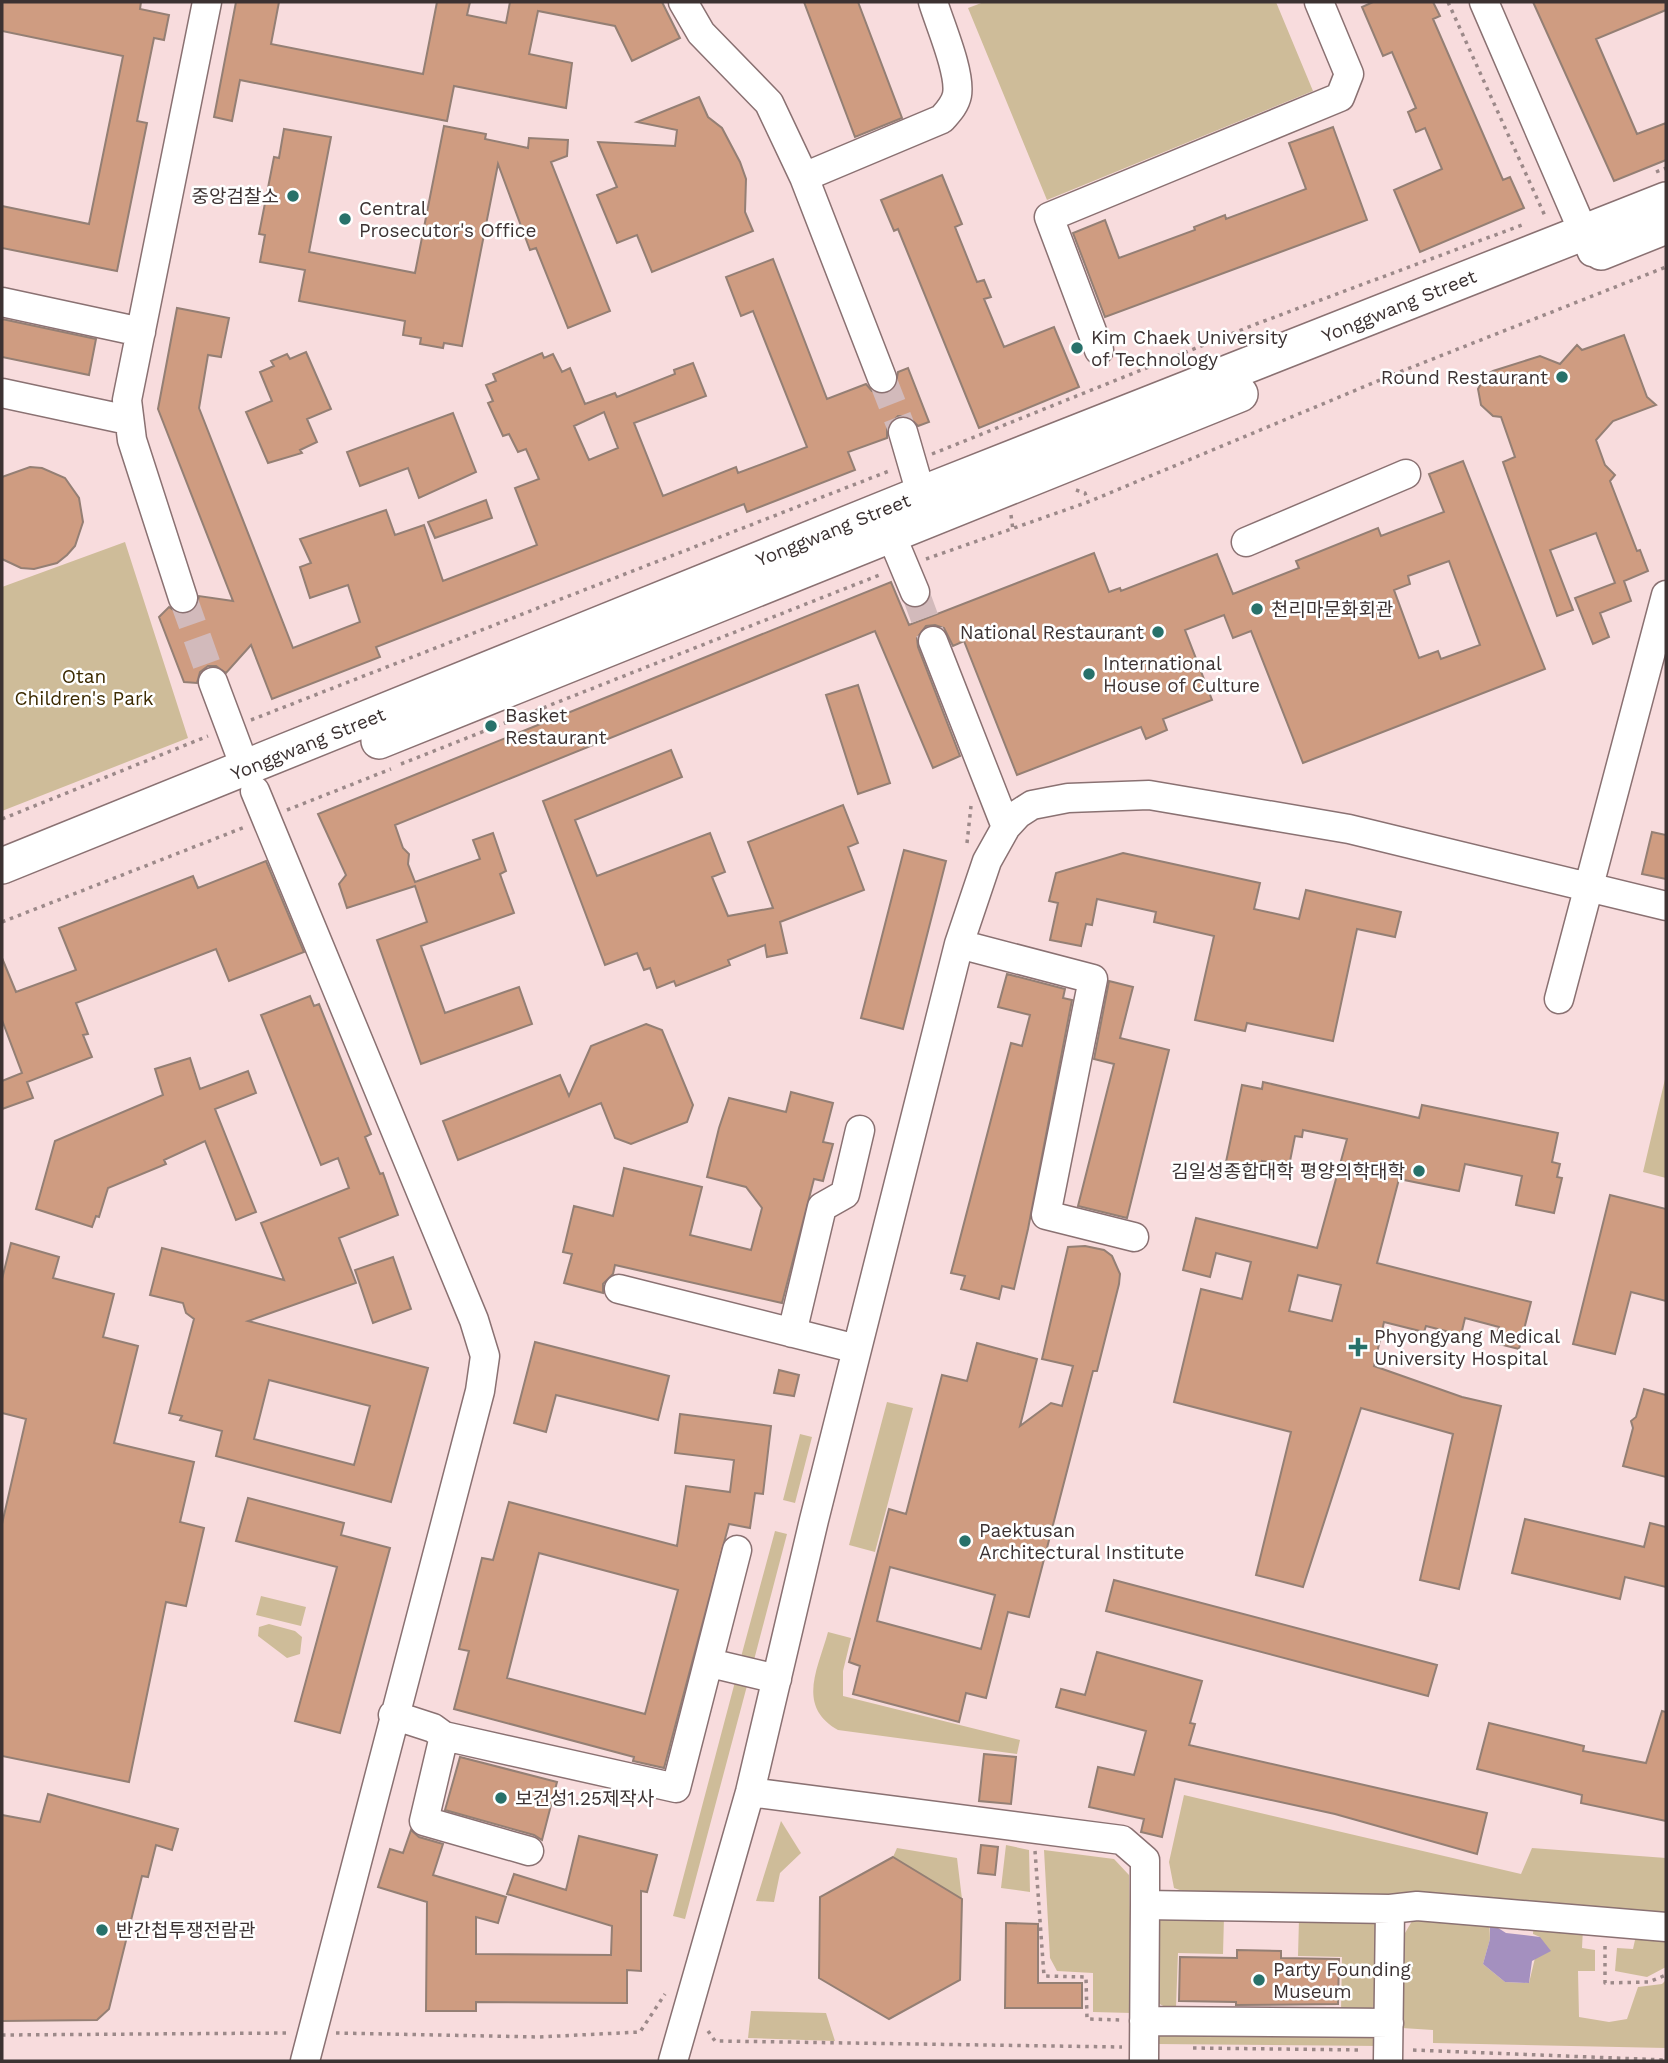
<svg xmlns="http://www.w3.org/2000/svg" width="1668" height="2063" font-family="'Work Sans','Noto Sans KR',sans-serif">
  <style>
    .green { fill: #cebc99 }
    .water { fill: #a490bf }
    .building { fill: #cf9c81; stroke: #947f74; stroke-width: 2; fill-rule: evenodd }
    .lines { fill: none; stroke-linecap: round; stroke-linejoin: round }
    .minor-tunnel { stroke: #d2babb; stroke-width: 28; stroke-dasharray: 28 14; stroke-linecap: butt }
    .minor-casing { stroke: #8a7172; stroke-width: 31 }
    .major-casing { stroke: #8a7172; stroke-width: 38 }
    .path { stroke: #9c8989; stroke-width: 3.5; stroke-dasharray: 3.5 5; stroke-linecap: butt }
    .minor { stroke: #fff; stroke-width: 28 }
    .major { stroke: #fff; stroke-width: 35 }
    .poi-dot { fill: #28716a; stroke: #fff; stroke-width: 2.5 }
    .labels { text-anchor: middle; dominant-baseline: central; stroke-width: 5; stroke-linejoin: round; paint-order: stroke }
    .poi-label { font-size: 19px; fill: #3c3232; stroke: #fff; text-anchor: start }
    .street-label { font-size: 19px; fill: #3c3232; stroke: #fff }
    .park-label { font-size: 19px; fill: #3c2a01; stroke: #fff }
  </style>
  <rect width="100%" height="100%" fill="#f8dcdd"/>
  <path class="green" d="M984,2H1276L1313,91L1047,200L968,8Z
    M125,542L188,738L2,811V587Z
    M1666,1075V1178L1643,1172Z
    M887,1402L913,1408L875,1552L849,1545Z
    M800,1434L812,1437L795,1503L783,1500Z
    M775,1531L787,1534L754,1660L741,1657Z
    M261,1596L306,1607L301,1626L256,1615Z
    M269,1624L295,1631L302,1637L300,1654L287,1658L258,1636L259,1627Z
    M828,1632L851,1638L843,1671V1696L1020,1740L1017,1754L838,1730C796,1706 818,1669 828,1632Z
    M736,1678L748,1682L685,1919L673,1916Z
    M1184,1795L1521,1874L1532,1848L1666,1858V1918L1194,1895L1174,1888L1169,1862Z
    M781,1821L801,1853L780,1873L774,1902L756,1901Z
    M1006,1845L1029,1850L1030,1892L1001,1888Z
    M897,1848L957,1858L962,1899L893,1857Z
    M1044,1850L1114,1859L1129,1875L1132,2013L1093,2012V1973L1057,1971L1050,1958Z
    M1489,1914L1490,1939L1483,1964L1505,1982L1529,1983L1540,1937L1533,1934L1534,1918L1583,1928L1582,1948L1595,1950V1971H1578L1579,2017L1609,2022L1627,2019L1638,1987L1662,1984L1666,1980V2048L1433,2043V2030L1402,2028L1405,1933L1415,1916Z
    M1155,1916L1224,1917L1223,1954L1178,1953L1176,2007L1167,2008L1156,2002Z
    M1299,1919L1381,1920L1377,2006L1365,2010H1341L1342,1957L1298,1956Z
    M1637,1931L1666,1934V1967L1647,1977L1615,1971L1617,1948L1633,1949Z
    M751,2011L826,2013L835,2041L748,2038Z
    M1155,2033L1379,2036V2046L1156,2044Z"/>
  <path class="water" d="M1495,1926L1506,1933L1540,1937L1551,1951L1532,1961L1529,1983L1505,1982L1483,1964L1490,1939V1927Z"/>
  <path class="building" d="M2,2H141L140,9L169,15L164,40L154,38L137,121L147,123L117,271L2,248V206L89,224L123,56L2,31Z
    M236,2H279L271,44L423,74L437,2H470L467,15L506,23L510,2H662L680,38L632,61L615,26L538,11L529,54L572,63L566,108L454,86L447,121L240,80L232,121L214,117Z
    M804,2H858L902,118L855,137Z
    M1373,2H1433L1440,16L1433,19L1503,180L1510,177L1524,208L1420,252L1394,190L1442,169L1425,128L1416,132L1408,112L1416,108L1392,52L1383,56L1362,7Z
    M1533,2H1666V10L1596,39L1637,134L1666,123V160L1614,181Z
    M699,97L708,117L722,128L740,162L746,179L745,212L753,231L652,272L637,235L617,243L597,195L617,187L598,142L675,146L677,130L637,122Z
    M444,126L486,134L485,139L528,148L529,138L568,140L567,156L551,162L610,311L568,328L536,248L530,250L498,164L462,346L444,343L443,348L420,344L421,338L403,335L405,321L299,301L305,270L260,262L265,235L259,234L274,157L279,158L284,129L331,137L309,252L415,273Z
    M1333,127L1367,220L1105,317L1073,233L1105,220L1119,258L1195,230L1194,227L1225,215L1226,219L1306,189L1289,143Z
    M942,175L962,224L955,227L977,282L984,280L991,297L984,299L1004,347L1054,327L1079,387L979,428L898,229L894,231L881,200Z
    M773,259L827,399L866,384L872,391L887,394L895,388L898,372L908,368L929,422L918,426L908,416H898L887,427V438L848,452L855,470L747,512L744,504L376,647L380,657L272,699L251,645L226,673L216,666H208L200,672L197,683L184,682L159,617L169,607L179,614H189L196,609L199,596L233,601L158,409L177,308L229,318L221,357L208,355L199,408L293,648L360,622L348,585L310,598L300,567L311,563L300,539L386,510L395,535L424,525L443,581L537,545L515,488L539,479L526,449L518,452L509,434L503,436L488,403L493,401L486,385L496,381L493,374L542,353L544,358L553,354L562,372L570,368L585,404L615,393L617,397L675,374L674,370L693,363L706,396L634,423L663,496L736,467L738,473L807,447L753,311L741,316L726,277ZM604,412L618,448L589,460L574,426Z
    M2,319L96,339L89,375L2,357Z
    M1624,335L1647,397L1656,405L1613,421L1596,440L1605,465L1615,475L1610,481L1637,551L1640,550L1648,571L1624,581L1631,601L1600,613L1609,637L1593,644L1575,598L1615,583L1596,533L1550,550L1573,610L1557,616L1503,462L1515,457L1501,417L1493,416L1481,405L1478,389L1486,375L1493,371L1540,356L1560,364L1577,345L1582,350Z
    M306,352L331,409L307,419L317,442L300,450L302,453L268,463L246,412L272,401L260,372L274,366L271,361L287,354L290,359Z
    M453,413L476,472L419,498L408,468L360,486L347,452Z
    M1463,461L1545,669L1303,763L1251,631L1233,638L1224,615L1185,630L1212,700L1163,719L1167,730L1146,739L1141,727L1017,775L964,641L953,646L944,628L935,625L926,626L917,638L918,647L960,756L933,768L875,631L395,825L403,848L409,854L408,864L415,882L480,859L473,840L493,833L506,871L500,874L514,913L421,946L445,1013L519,987L532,1024L421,1064L377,940L427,922L415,886L347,908L339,884L346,875L318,814L891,582L909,625L1094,553L1109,592L1120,588L1121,591L1217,554L1233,594L1299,568L1296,561L1378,528L1381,536L1444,512L1429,474ZM1449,561L1480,645L1441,659L1438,651L1419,658L1394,590L1410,584L1408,576Z
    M30,467L42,468L65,478L79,498L83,522L75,546L67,555L57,563L34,569L21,568L2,559V477Z
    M486,500L492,518L435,538L428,522Z
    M858,685L890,783L858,794L826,695Z
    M671,750L682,777L575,820L597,876L710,833L725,872L712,877L728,916L773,908L748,842L843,805L858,843L848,847L864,890L780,922L787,953L767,957L765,945L728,960L730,965L676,986L674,981L657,988L650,968L644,970L637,953L605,965L543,801Z
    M1652,832L1666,835V879L1642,874Z
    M904,850L946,861L903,1029L861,1018Z
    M1123,853L1260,883L1254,909L1299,919L1306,890L1401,912L1395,937L1357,929L1333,1041L1247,1023L1245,1031L1195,1020L1214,936L1154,922L1156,912L1097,899L1092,925L1086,924L1081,946L1050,940L1058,903L1049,901L1056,873Z
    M266,861L304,952L229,981L216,949L76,1003L88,1034L83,1035L92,1057L27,1082L33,1098L2,1109V1081L22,1073L2,1020V958L16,992L76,970L59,928L193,876L198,888Z
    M1007,974L1065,989L1063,998L1072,1000L1028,1229L1014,1289L1002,1286L999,1299L961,1289L965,1276L951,1273L1011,1043L1022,1046L1030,1015L998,1007Z
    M1109,981L1133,987L1120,1038L1169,1050L1127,1218L1078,1206L1114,1064L1094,1059Z
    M310,996L314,1006L319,1004L371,1134L365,1137L380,1174L383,1173L398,1215L339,1238L356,1283L248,1321L428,1368L391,1502L216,1456L222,1431L180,1420L182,1416L169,1413L194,1319L186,1313L183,1303L150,1295L162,1248L284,1280L261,1223L349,1188L338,1158L321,1165L261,1015ZM269,1380L370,1406L354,1465L254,1439Z
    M646,1024L662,1030L693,1105L687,1122L631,1144L615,1138L601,1103L458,1160L443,1121L560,1075L569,1096L591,1046Z
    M190,1058L200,1089L248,1071L256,1093L215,1109L256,1212L236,1220L205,1141L164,1160L166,1164L108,1188L99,1217L96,1216L92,1227L36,1209L55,1141L163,1095L155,1069Z
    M1263,1082L1419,1118L1422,1105L1558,1133L1552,1162L1560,1164L1557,1177L1562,1178L1554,1213L1516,1205L1522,1176L1465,1164L1459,1191L1399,1179L1377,1263L1531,1302L1519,1349L1495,1343L1499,1327L1465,1318L1461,1335L1426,1326L1424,1332L1384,1322L1374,1366L1462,1397L1501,1406L1459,1589L1420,1580L1453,1434L1361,1408L1303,1587L1256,1575L1291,1432L1174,1402L1201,1289L1242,1299L1251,1262L1216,1253L1210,1277L1183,1270L1196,1218L1317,1248L1347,1139L1303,1130L1302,1137L1295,1136L1289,1166L1262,1161L1261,1169L1226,1162L1242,1085L1262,1089ZM1298,1275L1341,1285L1332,1321L1289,1311Z
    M791,1092L833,1103L823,1142L833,1144L823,1181L814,1179L782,1303L615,1265L613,1274L603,1284V1293L564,1283L572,1254L563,1252L574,1206L613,1216L624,1168L702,1187L690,1235L751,1250L762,1208L746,1187L707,1177L719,1128L729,1098L786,1112Z
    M1610,1195L1666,1209V1301L1631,1292L1615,1354L1573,1344Z
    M11,1243L59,1257L53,1278L114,1294L103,1337L138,1346L114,1443L194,1462L180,1522L204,1528L186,1606L166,1602L129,1782L2,1756V1524L26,1419L2,1413V1279Z
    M1085,1246L1104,1250L1112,1256L1120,1274L1119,1284L1097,1371H1093L1029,1617L1008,1612L986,1698L966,1693L959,1722L853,1694L860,1666L849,1662L889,1509L906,1514L942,1375L967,1381L977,1343L1037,1359L1020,1426L1051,1403L1062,1406L1073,1366L1042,1359L1068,1247ZM890,1567L995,1595L981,1649L877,1621Z
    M393,1257L411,1309L373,1323L355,1270Z
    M535,1342L669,1376L658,1420L556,1395L546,1432L514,1423Z
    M779,1370L799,1375L794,1396L774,1393Z
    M1644,1389L1666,1395V1477L1623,1466L1633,1428L1631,1421L1636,1417Z
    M680,1414L771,1426L763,1494L755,1493L750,1528L729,1524L664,1768L633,1761L634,1757L454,1709L469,1651L459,1649L482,1558L493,1560L509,1502L677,1546L686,1486L730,1492L734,1460L675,1453ZM539,1553L678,1590L645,1714L507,1678Z
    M248,1498L344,1523L341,1535L390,1548L340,1733L295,1721L337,1567L236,1541Z
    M1525,1519L1644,1547L1650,1523L1666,1527V1587L1625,1577L1620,1599L1512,1573Z
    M1114,1580L1437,1665L1428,1696L1106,1611Z
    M1097,1652L1202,1681L1190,1723L1195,1724L1189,1745L1487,1813L1477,1854L1335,1814L1175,1779L1162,1837L1141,1832L1144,1819L1089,1807L1098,1767L1134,1775L1146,1731L1056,1707L1061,1689L1085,1695Z
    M1662,1711L1666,1712V1821L1581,1803L1582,1795L1477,1769L1489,1723L1584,1746L1583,1751L1646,1763Z
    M984,1754L1016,1757L1011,1804L979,1801Z
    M460,1757L557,1782L542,1840L534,1835L445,1810Z
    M48,1794L178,1829L172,1850L156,1845L148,1877L142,1876L109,2009L97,2020L2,2021V1815L40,1822Z
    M411,1830L419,1837L443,1844L433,1875L506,1897L498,1923L476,1917V1954L611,1955L612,1926L507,1894L514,1874L566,1890L579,1836L657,1855L647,1892L641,1891V1971L627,1970V2003L476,2002V2011H426L427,1902L378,1887L390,1849L403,1853Z
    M981,1845L998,1847L995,1875L978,1873Z
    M893,1857L962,1899L960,1980L889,2019L819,1978L820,1897Z
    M1006,1923L1038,1924V1983H1082V2008H1005Z
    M1237,1950L1281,1951V1958L1339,1959L1338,2004L1236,2005V2002L1179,2001L1180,1957L1237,1958Z"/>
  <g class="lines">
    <path class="minor-tunnel" d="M882,378L903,432
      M915,592L933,641
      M183,598L213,682"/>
    <defs>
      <path id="minor" d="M683,2L701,33L769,103L804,177L882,378
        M1484,2L1592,252
        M804,177L942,119C948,112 955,105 957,95C961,73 940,25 933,2
        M2,302L141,332
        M1099,350L1049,217L1340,97L1349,74L1319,2
        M2,393L128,420
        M903,432L921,494
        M892,537L915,592
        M1246,542L1406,474
        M183,598L132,440L127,400L207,2
        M933,641L1006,827
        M213,682L246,770
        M255,791L474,1320L485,1356L480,1391L305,2061
        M959,944L1093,979L1046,1215L1134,1237
        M1559,999L1666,595
        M619,1289L857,1349
        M792,1333L822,1207L845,1194L860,1130
        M710,1663L777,1679
        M393,1715L433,1728L444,1736
        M750,1792L1122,1840L1145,1860V1905L1390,1909L1417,1906L1666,1927
        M529,1851L424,1821L444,1736L676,1788L737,1550
        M1144,2021L1389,2023
        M673,2061L750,1792L814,1520L959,944L987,861L1006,827L1018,814L1032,805L1068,798L1149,795L1349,829L1666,906
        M1144,2061L1145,1905
        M1388,2061L1390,1909"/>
      <path id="major" d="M1601,252L1666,226
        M379,741L1240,394
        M2,866L921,494L1666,200"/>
    </defs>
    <use href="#minor" class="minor-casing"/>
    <use href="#major" class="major-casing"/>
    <path class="path" d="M1448,2L1545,216
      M1656,172L1666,168
      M932,454L1256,324L1522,225
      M1076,490L1085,493L1088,502
      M1011,515L1013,530
      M926,559L1088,502L1392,375L1666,267
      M251,720L889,471
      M401,764L882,574
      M287,810L391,769
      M2,819L208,736
      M967,843L971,806
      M2,922L245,827
      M1035,1851L1044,1976L1086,1977L1087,2019L1120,2020
      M1605,1946V1983L1649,1982L1666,1975
      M708,2031L715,2041L1122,2047
      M336,2033L538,2037L640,2032L665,1994
      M2,2035L287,2033
      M1193,2048L1363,2050
      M1413,2050L1666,2060"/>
    <use href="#minor" class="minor"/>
    <use href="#major" class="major"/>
  </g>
  <g class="poi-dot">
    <circle cx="293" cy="196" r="7"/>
    <circle cx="345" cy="219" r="7"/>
    <circle cx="1077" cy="348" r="7"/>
    <circle cx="1562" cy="377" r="7"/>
    <circle cx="1257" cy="609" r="7"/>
    <circle cx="1158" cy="632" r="7"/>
    <circle cx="1089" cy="674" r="7"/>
    <circle cx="491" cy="726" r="7"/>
    <circle cx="1419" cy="1171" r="7"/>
    <path d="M1354.5 1336.5h7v7h7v7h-7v7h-7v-7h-7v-7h7z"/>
    <circle cx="965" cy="1541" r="7"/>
    <circle cx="501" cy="1798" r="7"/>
    <circle cx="102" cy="1930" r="7"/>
    <circle cx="1259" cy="1980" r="7"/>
  </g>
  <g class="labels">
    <g class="poi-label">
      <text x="279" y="196" text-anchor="end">중앙검찰소</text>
      <text x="359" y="208">Central<tspan x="359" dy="22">Prosecutor's Office</tspan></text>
      <text x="1091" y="337">Kim Chaek University<tspan x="1091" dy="22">of Technology</tspan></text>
      <text x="1548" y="377" text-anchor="end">Round Restaurant</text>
      <text x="1271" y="609">천리마문화회관</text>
      <text x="1144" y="632" text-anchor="end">National Restaurant</text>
      <text x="1103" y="663">International<tspan x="1103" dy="22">House of Culture</tspan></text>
      <text x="505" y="715">Basket<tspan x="505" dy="22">Restaurant</tspan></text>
      <text x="1405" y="1171" text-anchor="end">김일성종합대학 평양의학대학</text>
      <text x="1374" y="1336">Phyongyang Medical<tspan x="1374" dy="22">University Hospital</tspan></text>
      <text x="979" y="1530">Paektusan<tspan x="979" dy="22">Architectural Institute</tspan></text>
      <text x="515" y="1798">보건성1.25제작사</text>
      <text x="116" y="1930">반간첩투쟁전람관</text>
      <text x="1273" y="1969">Party Founding<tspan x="1273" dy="22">Museum</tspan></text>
    </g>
    <g class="street-label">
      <text transform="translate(1399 306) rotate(-22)">Yonggwang Street</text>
      <text transform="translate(833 530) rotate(-22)">Yonggwang Street</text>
      <text transform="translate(308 744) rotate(-22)">Yonggwang Street</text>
    </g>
    <g class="park-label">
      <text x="84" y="676">Otan<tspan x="84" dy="22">Children's Park</tspan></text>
    </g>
  </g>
  <rect width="1668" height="2063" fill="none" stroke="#3c3232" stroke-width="7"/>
</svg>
